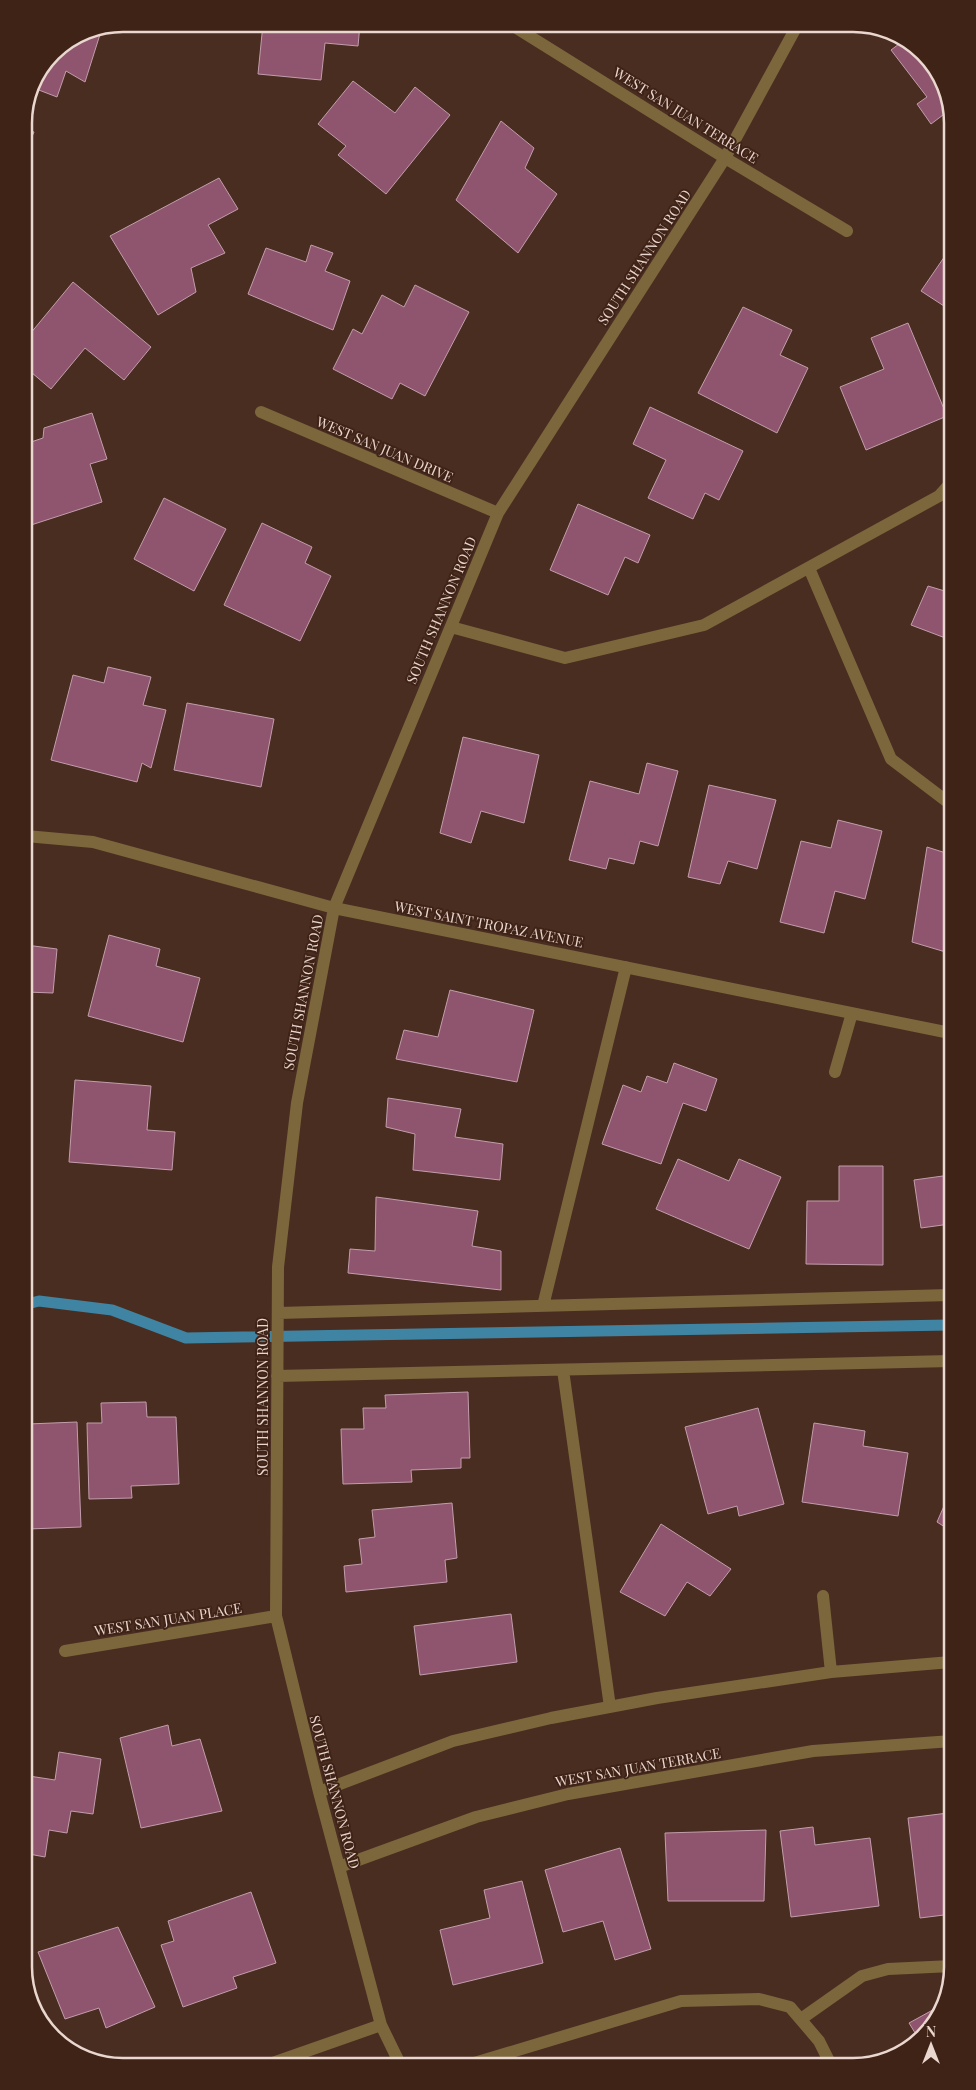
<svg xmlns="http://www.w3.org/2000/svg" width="976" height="2090" font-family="'Playfair Display',serif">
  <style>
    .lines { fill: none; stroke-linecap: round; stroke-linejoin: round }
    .stream { stroke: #3f85a3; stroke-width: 11 }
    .building { fill: #8f556e; stroke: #c29dac }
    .minor { stroke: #7c673d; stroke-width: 12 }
    .labels { text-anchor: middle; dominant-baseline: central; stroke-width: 4; stroke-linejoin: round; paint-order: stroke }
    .street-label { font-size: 14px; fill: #ead7cf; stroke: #3f2317 }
    .rim { fill: none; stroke: #ead7cf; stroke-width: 2.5 }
  </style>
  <rect width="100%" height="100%" fill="#4a2d21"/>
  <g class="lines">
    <path class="stream" d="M27,1304L39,1301L112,1310L186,1338L950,1325"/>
  </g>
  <path class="building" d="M263,24H360L358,46L325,43L321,80L258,74Z
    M102,28L85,82L66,71L57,97L31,87L53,53L86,31Z
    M903,41L913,44L947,91V112L931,124L917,104L927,97L891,50Z
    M353,81L395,113L415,87L450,115L386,194L338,155L346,146L318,124Z
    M501,121L534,148L525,168L557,194L518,253L456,200Z
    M24,128L34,132L24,155Z
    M219,178L238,209L208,225L225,253L191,268L196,292L158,315L110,236Z
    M311,245L333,253L325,271L350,281L333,330L248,294L266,248L306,262Z
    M947,253V308L921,291Z
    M73,282L151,347L124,380L85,348L51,389L25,367V340Z
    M415,285L469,312L425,396L400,383L392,399L333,369L353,329L362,334L382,295L404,307Z
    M743,307L792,330L780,355L808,368L777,433L698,393Z
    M908,323L947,416L866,450L840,387L884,369L871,338Z
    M650,407L743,451L719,500L705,493L693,519L648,498L666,460L633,444Z
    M92,413L107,459L90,464L102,502L28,526L25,519V444L43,438L44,428Z
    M164,498L226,529L194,591L134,559Z
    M578,504L650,535L638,563L625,557L608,595L550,570Z
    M262,523L312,547L305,563L331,576L300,641L224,605Z
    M928,586L948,592V639L911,625Z
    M108,667L151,677L143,705L166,710L151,768L142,763L137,782L51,760L73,675L104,683Z
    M187,703L274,719L261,787L174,770Z
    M463,737L539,755L524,823L481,811L471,843L440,833Z
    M647,763L678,771L658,846L640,841L634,864L609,858L606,869L569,860L590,781L639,794Z
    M709,785L776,800L757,869L728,861L720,884L688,877Z
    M838,820L882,831L865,899L835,891L824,933L780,922L801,841L831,848Z
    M927,847L949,854V953L912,942Z
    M109,935L160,949L156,966L200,978L183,1042L88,1016Z
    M26,945L57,949L53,993L26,992Z
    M450,990L534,1010L517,1082L396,1059L404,1030L438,1037Z
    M674,1063L717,1079L706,1111L683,1103L661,1164L602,1144L623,1085L641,1092L647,1076L667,1083Z
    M75,1080L151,1086L147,1130L175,1132L172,1170L69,1162Z
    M388,1098L461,1109L455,1137L503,1144L500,1180L413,1170L415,1134L386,1127Z
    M678,1159L729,1181L739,1159L781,1177L749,1249L656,1209Z
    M839,1166H883V1265L806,1264L807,1201H839Z
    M950,1175V1224L921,1228L914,1180Z
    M376,1197L478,1211L472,1246L501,1251V1290L348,1273L350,1249L375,1251Z
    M468,1392L470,1458H461V1468L411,1470L412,1482L343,1484L341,1429H364L363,1408H386L385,1395Z
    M146,1402L147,1417H176L179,1484L131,1486L132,1498L89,1499L87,1423H102L101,1403Z
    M758,1408L784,1504L739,1516L737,1506L708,1514L685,1427Z
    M77,1422L81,1527L28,1529V1424Z
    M814,1423L865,1431L863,1446L908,1453L898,1516L802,1502Z
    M951,1490V1531L937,1522Z
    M452,1503L457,1558L445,1560L447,1582L346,1592L344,1566L362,1564L359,1539L375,1537L372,1510Z
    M661,1524L731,1569L710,1596L687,1582L665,1616L620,1592Z
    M511,1614L517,1662L420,1675L414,1626Z
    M168,1725L172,1746L200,1739L222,1811L141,1828L120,1738Z
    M59,1752L101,1759L93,1814L71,1811L67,1833L49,1830L45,1857L29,1854V1776L55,1780Z
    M948,1813L952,1842V1914L920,1918L908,1818Z
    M813,1827L815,1845L870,1838L879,1906L791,1917L780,1831Z
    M766,1830L764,1901H668L665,1833Z
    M620,1848L651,1949L615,1960L603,1921L563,1932L545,1870Z
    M522,1881L543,1963L453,1985L440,1930L490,1918L484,1890Z
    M251,1892L276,1963L233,1977L237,1988L183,2007L161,1945L174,1941L168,1921Z
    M118,1927L155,2007L106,2028L99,2008L65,2019L38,1952Z
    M940,2006L935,2022L917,2036L909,2023Z"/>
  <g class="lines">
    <path class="minor" d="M510,24L725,158L847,231
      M261,412L498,513
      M809,568L891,759L949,803
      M451,627L565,658L704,625L939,496L948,486
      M26,836L93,842L334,908L950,1033
      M835,1072L852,1013
      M543,1306L626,967
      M278,1313L950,1295
      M563,1370L610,1707
      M277,1376L951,1361
      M823,1596L831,1672
      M65,1651L276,1616
      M319,1792L453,1741L551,1718L657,1698L831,1672L951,1662
      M339,1867L476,1817L568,1794L813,1751L952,1741
      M801,2019L862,1976L888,1969L952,1966
      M400,2064L381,2025L319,1792L276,1616L278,1267L297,1103L334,908L498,513L725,158L798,24
      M471,2064L681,2001L759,1999L790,2007L819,2041L829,2061
      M267,2065L381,2025"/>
  </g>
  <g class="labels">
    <g class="street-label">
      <text transform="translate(686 115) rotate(32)">WEST SAN JUAN TERRACE</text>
      <text transform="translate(644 257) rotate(-57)">SOUTH SHANNON ROAD</text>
      <text transform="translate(385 449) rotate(23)">WEST SAN JUAN DRIVE</text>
      <text transform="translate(441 610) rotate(-67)">SOUTH SHANNON ROAD</text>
      <text transform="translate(489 924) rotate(11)">WEST SAINT TROPAZ AVENUE</text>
      <text transform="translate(303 992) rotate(-79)">SOUTH SHANNON ROAD</text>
      <text transform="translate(262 1397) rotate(-90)">SOUTH SHANNON ROAD</text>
      <text transform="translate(168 1619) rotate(-9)">WEST SAN JUAN PLACE</text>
      <text transform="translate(638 1767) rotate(-10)">WEST SAN JUAN TERRACE</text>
      <text transform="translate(335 1792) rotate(75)">SOUTH SHANNON ROAD</text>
    </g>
  </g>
  <path d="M0 0H976V2090H0ZM123 32H853A91 91 0 0 1 944 123V1967A91 91 0 0 1 853 2058H123A91 91 0 0 1 32 1967V123A91 91 0 0 1 123 32Z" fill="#3f2317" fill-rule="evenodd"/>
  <path class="rim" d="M123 32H853A91 91 0 0 1 944 123V1967A91 91 0 0 1 853 2058H123A91 91 0 0 1 32 1967V123A91 91 0 0 1 123 32Z"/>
  <g transform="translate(931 2045)" stroke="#3f2317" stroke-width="4" paint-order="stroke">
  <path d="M0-4L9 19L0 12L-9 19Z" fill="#ead7cf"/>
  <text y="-8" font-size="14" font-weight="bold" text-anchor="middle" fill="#ead7cf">N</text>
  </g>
</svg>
